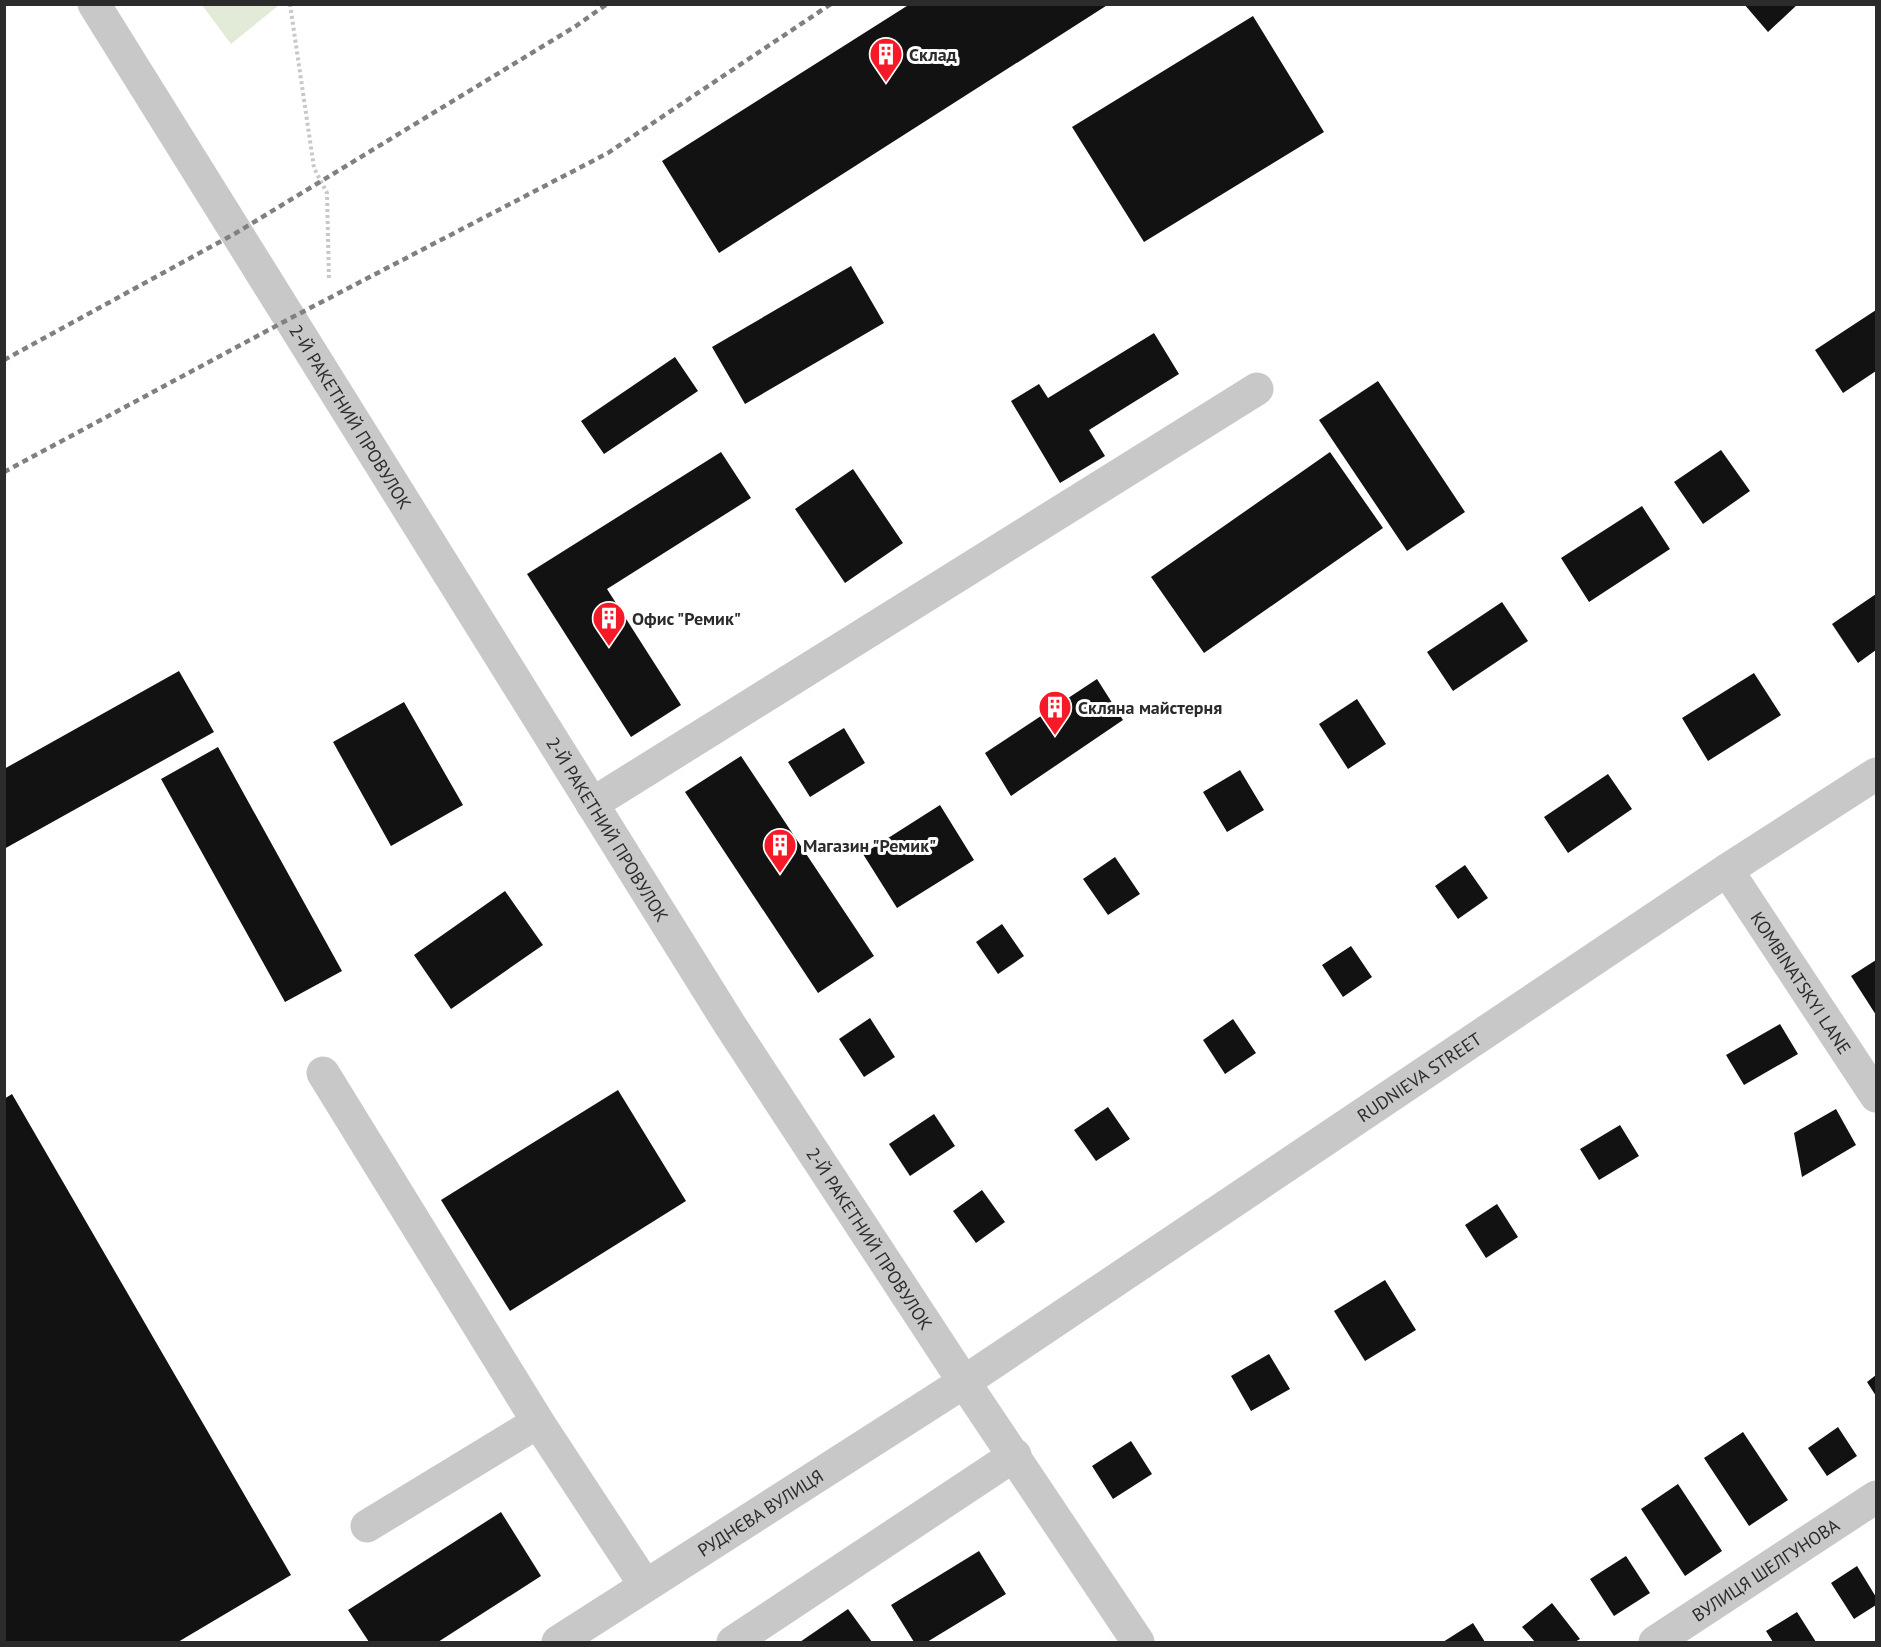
<svg xmlns="http://www.w3.org/2000/svg" width="1881" height="1647" font-family="'PT Sans',sans-serif">
  <style>
    .green { fill: #e2ebd7 }
    .building { fill: #121212 }
    .lines { fill: none; stroke-linecap: round; stroke-linejoin: round }
    .path { stroke: #c8c8c8; stroke-width: 4; stroke-dasharray: 3 3; stroke-linecap: butt }
    .minor { stroke: #c8c8c8; stroke-width: 33 }
    .rail { stroke: #808080; stroke-width: 4.5; stroke-dasharray: 6 4.5; stroke-linecap: butt }
    .labels { text-anchor: middle; dominant-baseline: central; stroke-width: 6; stroke-linejoin: round; paint-order: stroke }
    .poi-label { font-size: 18px; font-weight: bold; fill: #2b2b2b; stroke: #fff; text-anchor: start }
    .street-label { font-size: 18px; fill: #2b2b2b; stroke: #fff }
  </style>
  <rect width="100%" height="100%" fill="#fff"/>
  <path class="green" d="M202,5H279L231,44Z"/>
  <path class="building" d="M910,4H1109L719,253L662,161Z
    M1744,4H1798L1768,32Z
    M1253,16L1324,132L1144,242L1072,127Z
    M851,266L884,323L745,404L712,347Z
    M1876,310V371L1843,393L1815,350Z
    M1154,333L1179,374L1089,430L1105,456L1060,483L1011,401L1039,384L1048,398Z
    M675,357L698,391L604,454L581,421Z
    M1378,381L1465,512L1407,551L1319,420Z
    M1721,450L1750,491L1703,524L1674,482Z
    M721,452L751,498L607,589L681,705L631,737L527,574Z
    M1330,452L1383,528L1204,653L1151,577Z
    M853,469L903,543L845,583L795,509Z
    M1642,506L1670,549L1589,602L1561,558Z
    M1876,594V650L1858,663L1832,624Z
    M1502,602L1528,641L1453,691L1427,652Z
    M179,671L214,732L4,849V769Z
    M1754,673L1781,715L1708,761L1682,718Z
    M1097,679L1123,720L1011,796L985,753Z
    M1357,699L1386,744L1348,769L1319,724Z
    M404,702L463,805L391,846L333,742Z
    M844,728L865,763L810,797L788,762Z
    M218,747L342,971L285,1002L161,779Z
    M741,756L874,956L818,993L685,792Z
    M1240,770L1264,810L1227,832L1203,792Z
    M1608,774L1632,809L1568,853L1544,817Z
    M940,805L974,860L897,908L863,854Z
    M1115,857L1140,894L1108,915L1083,879Z
    M1465,865L1488,898L1458,919L1435,886Z
    M505,891L543,945L451,1009L414,955Z
    M1002,924L1024,956L998,974L976,942Z
    M1351,946L1372,977L1343,997L1322,965Z
    M1876,960V1015L1851,976Z
    M870,1018L895,1057L864,1077L839,1039Z
    M1233,1019L1256,1053L1225,1074L1203,1040Z
    M1780,1024L1798,1054L1744,1085L1726,1055Z
    M618,1090L686,1201L510,1311L441,1200Z
    M12,1094L291,1575L178,1642H4V1099Z
    M1108,1107L1130,1139L1096,1161L1074,1130Z
    M1836,1109L1856,1145L1802,1177L1794,1133Z
    M934,1114L955,1146L910,1176L889,1144Z
    M1620,1125L1639,1156L1599,1180L1580,1149Z
    M982,1190L1005,1222L976,1243L953,1211Z
    M1497,1204L1518,1237L1486,1258L1465,1225Z
    M1385,1280L1416,1330L1365,1361L1334,1311Z
    M1269,1354L1290,1389L1251,1411L1231,1376Z
    M1876,1375V1396L1867,1382Z
    M1838,1427L1857,1456L1827,1476L1808,1448Z
    M1743,1432L1788,1500L1749,1526L1704,1458Z
    M1131,1441L1152,1474L1113,1499L1092,1466Z
    M1678,1484L1722,1551L1685,1576L1641,1509Z
    M501,1512L541,1576L438,1642H369L348,1610Z
    M979,1551L1006,1594L927,1642H914L891,1605Z
    M1626,1556L1650,1593L1614,1616L1590,1579Z
    M1857,1566L1876,1597V1605L1854,1619L1831,1583Z
    M1552,1603L1580,1639L1575,1642H1535L1522,1627Z
    M848,1609L872,1642H800Z
    M1797,1612L1816,1642H1773L1766,1631Z
    M1473,1623L1485,1642H1443Z"/>
  <g class="lines">
    <path class="path" d="M290,4L314,168L327,193L329,281"/>
    <g class="minor">
      <path id="s1" d="M94,4L730,1025L964,1382L1138,1642"/>
      <path d="M592,804L1257,389"/>
      <path id="s2" d="M1727,870L1876,1096"/>
      <path d="M323,1073L538,1422L367,1526"/>
      <path d="M538,1422L645,1585"/>
      <path id="s3" d="M558,1642L964,1382L1727,870L1876,774"/>
      <path d="M733,1642L1015,1455"/>
      <path id="s4" d="M1655,1642L1876,1497"/>
    </g>
    <path class="rail" d="M4,360L236,233L576,26L607,4
      M4,472L289,319L608,153L831,4"/>
  </g>
  <defs>
    <symbol id="building-pin" viewBox="-11 -11 22 30"><path d="M0 17L-7.5 6A9.5 9.5 0 1 1 7.5 6Z" fill="#f61a28" stroke="#fff"/><path d="M-4-6H4V6H1V3H-1V6H-4ZM-2.5-4.3h1.7v1.8h-1.7ZM.8-4.3h1.7v1.8H.8ZM-2.5-1h1.7V.8h-1.7ZM.8-1h1.7V.8H.8Z" fill="#fff"/></symbol>
  </defs>
  <g fill-rule="evenodd">
    <use href="#building-pin" x="867" y="35" width="38" height="52"/>
    <use href="#building-pin" x="590" y="599" width="38" height="52"/>
    <use href="#building-pin" x="1036" y="688" width="38" height="52"/>
    <use href="#building-pin" x="761" y="826" width="38" height="52"/>
  </g>
  <g class="labels">
    <g class="poi-label">
      <text x="909" y="54">Склад</text>
      <text x="632" y="618">Офис "Ремик"</text>
      <text x="1078" y="707">Скляна майстерня</text>
      <text x="803" y="845">Магазин "Ремик"</text>
    </g>
    <g class="street-label">
      <text stroke="none"><textPath href="#s1" startOffset="486">2-Й РАКЕТНИЙ ПРОВУЛОК</textPath></text>
      <text stroke="none"><textPath href="#s1" startOffset="972">2-Й РАКЕТНИЙ ПРОВУЛОК</textPath></text>
      <text stroke="none"><textPath href="#s2" startOffset="135">KOMBINATSKYI LANE</textPath></text>
      <text stroke="none"><textPath href="#s3" startOffset="1030">RUDNIEVA STREET</textPath></text>
      <text stroke="none"><textPath href="#s1" startOffset="1458">2-Й РАКЕТНИЙ ПРОВУЛОК</textPath></text>
      <text stroke="none"><textPath href="#s3" startOffset="240">РУДНЄВА ВУЛИЦЯ</textPath></text>
      <text stroke="none"><textPath href="#s4" startOffset="132">ВУЛИЦЯ ШЕЛГУНОВА</textPath></text>
    </g>
  </g>
  <rect width="1881" height="1647" fill="none" stroke="#2b2b2b" stroke-width="12"/>
</svg>
